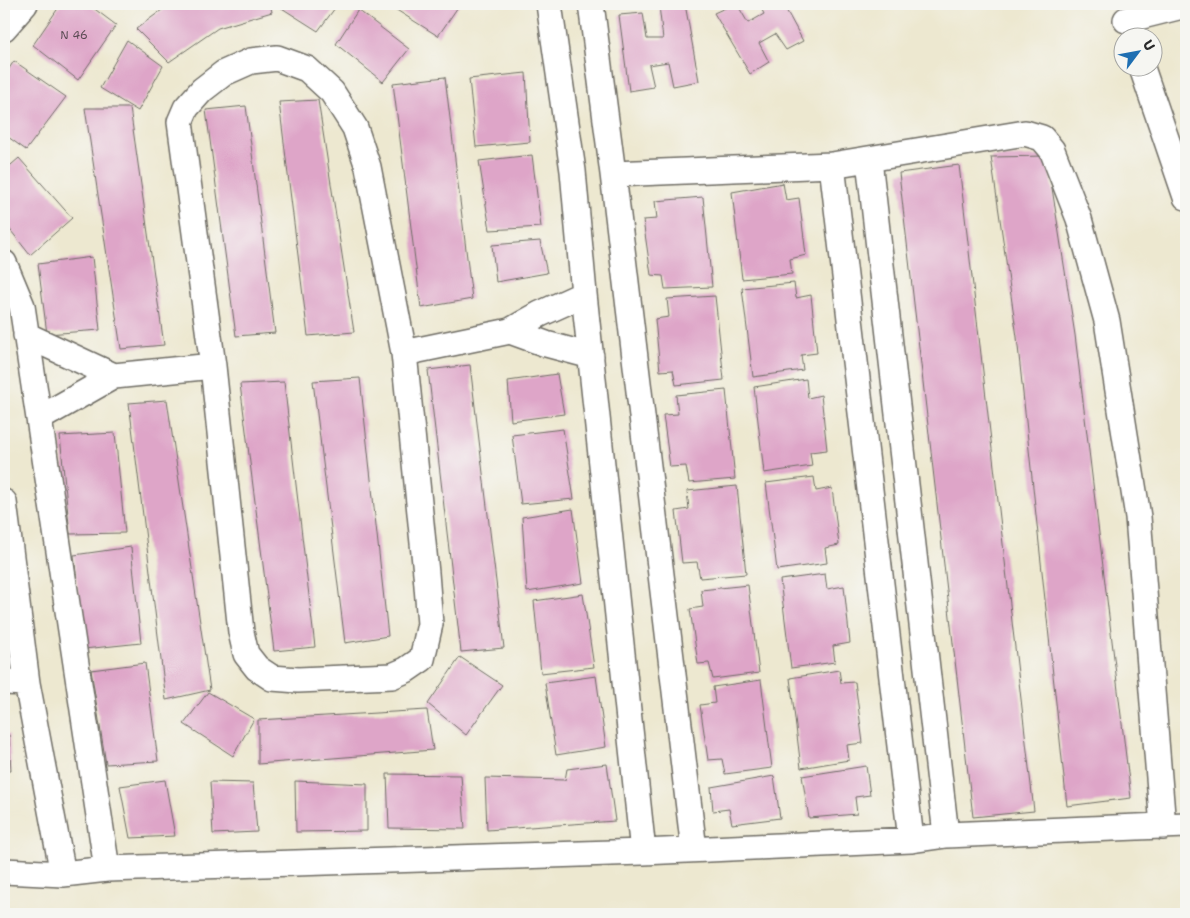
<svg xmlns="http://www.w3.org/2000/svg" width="1190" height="918" font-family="'Shantell Sans',sans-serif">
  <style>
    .building { fill: #dea5c8 }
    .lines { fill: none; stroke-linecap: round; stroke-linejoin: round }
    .minor-casing { stroke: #6f6d65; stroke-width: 28 }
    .minor { stroke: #fff; stroke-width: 25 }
    .labels { text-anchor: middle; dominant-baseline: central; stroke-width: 4; stroke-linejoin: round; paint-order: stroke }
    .number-label { font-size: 11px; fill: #584a52 }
  </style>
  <rect width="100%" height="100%" fill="#f6f6f2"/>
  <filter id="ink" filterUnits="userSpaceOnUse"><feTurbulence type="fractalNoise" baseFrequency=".02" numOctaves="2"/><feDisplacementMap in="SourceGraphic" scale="10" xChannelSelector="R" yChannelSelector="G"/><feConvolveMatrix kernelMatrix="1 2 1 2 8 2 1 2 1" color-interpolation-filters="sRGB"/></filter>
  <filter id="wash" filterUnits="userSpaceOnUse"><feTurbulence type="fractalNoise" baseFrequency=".0096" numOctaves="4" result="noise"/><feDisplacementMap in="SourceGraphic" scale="20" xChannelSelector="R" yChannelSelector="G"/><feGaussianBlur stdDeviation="1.12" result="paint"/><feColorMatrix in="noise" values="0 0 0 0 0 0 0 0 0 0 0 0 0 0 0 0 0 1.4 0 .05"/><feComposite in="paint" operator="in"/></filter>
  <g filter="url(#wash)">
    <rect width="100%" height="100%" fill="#ede8d0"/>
    <g id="blocks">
      <path class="building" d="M61,4H88L116,25L78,80L33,45Z
        M170,4H270L272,12L218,28L169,62L136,29Z
        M278,4H338L318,31L277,5Z
        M387,4H460L438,36Z
        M676,4H685L699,81L673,86L668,62L649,65L654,87L629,91L619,15L643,13L647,39H663L659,6Z
        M734,4H737L748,23L764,14L759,4H783L803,41L786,50L775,34L759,43L769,62L750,74L714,13Z
        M358,10L409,49L383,82L336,44Z
        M127,40L163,66L138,111L100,88Z
        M14,61L66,97L26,150L4,134V76Z
        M526,73L530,142L476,147L469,79Z
        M445,77L472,299L421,308L393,83Z
        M318,100L354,332L308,336L279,102Z
        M246,106L275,333L236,336L206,110Z
        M85,108H130L164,345L121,349Z
        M532,155L541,227L490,230L479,161Z
        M1047,156L1075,335L1131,798L1067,806L1017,337L991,157Z
        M19,158L72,218L30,255L4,222V171Z
        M959,165L1034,811L973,817L899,173Z
        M783,183L786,200L799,198L806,255L790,259L792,274L742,279L732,192Z
        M703,197L712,287L665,289L663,276L651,275L643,220L657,219L655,201Z
        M540,241L547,273L496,282L492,245Z
        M92,257L100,330L47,334L38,264Z
        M794,283L796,298L811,295L817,353L801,355L803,370L753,377L742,288Z
        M715,296L724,380L676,385L673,370L660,371L655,319L669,317L667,299Z
        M470,365L504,648L461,652L428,370Z
        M557,374L564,414L511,421L508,381Z
        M360,378L388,636L345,643L313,381Z
        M806,379L808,398L821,395L827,450L810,452L812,466L764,473L754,387Z
        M284,382L315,647L274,651L240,384Z
        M726,390L735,479L689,483L686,466L670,467L663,415L678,414L676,395Z
        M167,400L210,690L166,700L129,403Z
        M563,429L574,499L521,504L512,435Z
        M115,433L125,533L70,534L60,436Z
        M814,477L816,491L832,488L839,545L825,548L827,563L777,570L766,483Z
        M737,486L746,574L700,578L697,562L682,563L676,511L689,509L687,491Z
        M573,509L583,583L527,592L522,517Z
        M131,547L141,643L84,649L74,555Z
        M825,574L827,589L844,586L850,643L833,646L835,662L791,668L780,580Z
        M748,585L759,673L713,679L709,663L698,664L690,609L703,607L701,590Z
        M583,594L594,667L541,673L534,601Z
        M460,657L502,685L466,735L428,704Z
        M145,663L158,761L106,764L91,670Z
        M839,670L841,683L855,682L863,743L847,745L849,760L801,768L790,678Z
        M596,676L606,747L556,755L545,683Z
        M761,680L772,768L725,774L722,759L708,760L700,705L715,703L713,687Z
        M208,692L254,719L233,756L184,724Z
        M427,710L433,750L258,764V720Z
        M4,732L9,735L11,771H4Z
        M607,764L615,821L487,830L485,778L565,780L567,769Z
        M866,766L870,795L855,797L857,814L809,818L802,776Z
        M387,774L461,775L465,829L389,828Z
        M774,776L780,818L732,824L729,809L713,811L711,787Z
        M165,780L175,836L130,838L120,786Z
        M295,781L367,784V831L296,832Z
        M210,782L253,783L257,832L213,834Z"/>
    </g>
  </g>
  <g filter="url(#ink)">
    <use href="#blocks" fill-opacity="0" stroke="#6f6d65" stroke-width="1"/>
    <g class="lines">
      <defs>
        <path id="minor" d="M549,4L573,171L584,294L643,852
          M591,4L613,174L694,850
          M1126,20L1186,5
          M4,28L25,4
          M277,58L307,69L332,92L355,128L368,167L404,353L426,573L430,624L422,659L406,670L392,676L298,680L272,678L257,668L246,654L241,632L213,366L180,122L186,108L202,90L224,73L251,61Z
          M1142,68L1186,197
          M869,160L946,835
          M832,165L911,840
          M613,174L832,165L1025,133L1042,138L1052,150L1079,219L1107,321L1138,517L1163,827
          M4,263L22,306L107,869
          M510,331L546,344L591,356
          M26,335L114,376
          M404,353L510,331L540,314L584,294
          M40,418L114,376L213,366
          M4,502L27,683L63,874
          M4,682L27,683
          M4,871L63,874L107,869L643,852L911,840L946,835L1186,825"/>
      </defs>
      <use href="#minor" class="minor-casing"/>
      <use href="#minor" class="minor"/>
    </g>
  </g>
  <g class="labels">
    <g class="number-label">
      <text x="74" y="35">N 46</text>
    </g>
  </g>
  <rect width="1190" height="918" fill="none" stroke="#f6f6f2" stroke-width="20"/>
  <g transform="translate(1138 52) rotate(58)"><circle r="24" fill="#f6f6f2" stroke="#a5a5a2"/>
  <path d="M0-4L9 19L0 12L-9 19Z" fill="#1f6fb2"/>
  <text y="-8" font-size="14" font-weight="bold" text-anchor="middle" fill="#2b2b2b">U</text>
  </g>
</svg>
